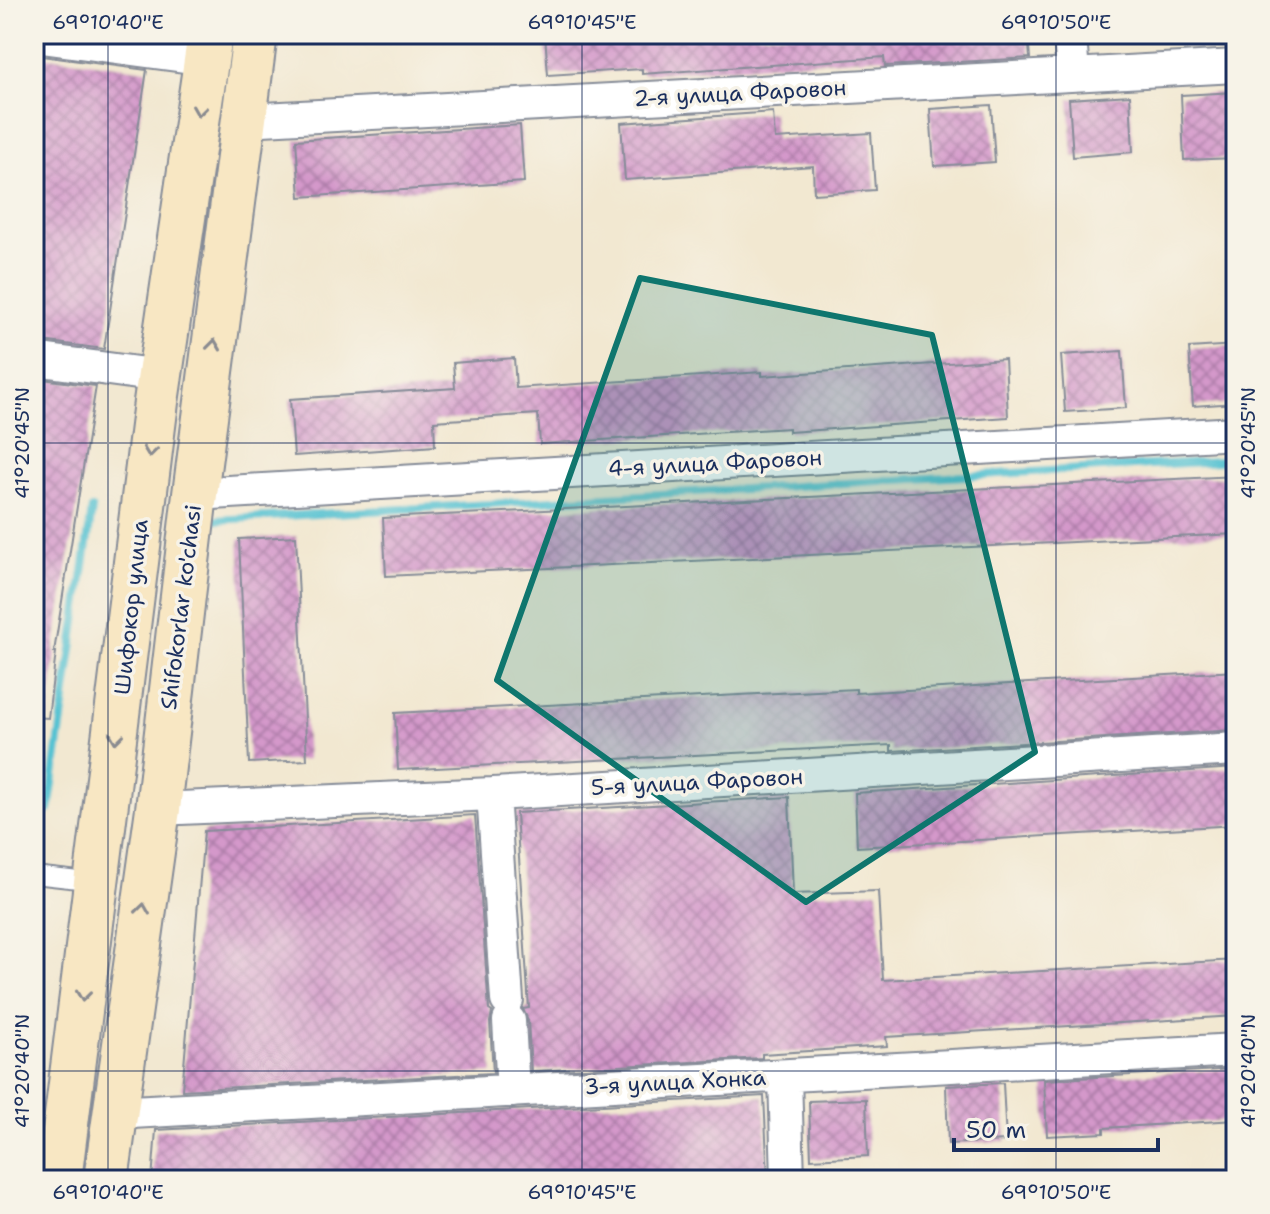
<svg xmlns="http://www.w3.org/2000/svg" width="1270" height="1214" font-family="'Shantell Sans',sans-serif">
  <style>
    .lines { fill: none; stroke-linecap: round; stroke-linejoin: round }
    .stream { stroke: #57c2d2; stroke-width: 8 }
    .building { fill: url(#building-cross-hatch) }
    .service-casing { stroke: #868c98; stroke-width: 20 }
    .minor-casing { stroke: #868c98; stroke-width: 36 }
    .secondary-casing { stroke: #868c98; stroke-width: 48 }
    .service { stroke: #fff; stroke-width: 16 }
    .minor { stroke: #fff; stroke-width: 32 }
    .secondary { stroke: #f8e7c3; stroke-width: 44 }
    .oneway { stroke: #8a8b90 }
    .marked { fill: #0f766e; fill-opacity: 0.2; stroke: #0f766e; stroke-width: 6; stroke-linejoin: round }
    .ticks { fill: none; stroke: #1b2f5e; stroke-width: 2; stroke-opacity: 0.45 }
    .labels { text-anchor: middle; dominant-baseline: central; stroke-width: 7; stroke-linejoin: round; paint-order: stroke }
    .street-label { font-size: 22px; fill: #1b2f5e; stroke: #f7f3e8 }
    .neatline { fill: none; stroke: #1b2f5e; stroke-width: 3 }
    .ticks-label { font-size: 20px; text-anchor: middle; fill: #1b2f5e }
  </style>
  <defs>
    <pattern id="building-cross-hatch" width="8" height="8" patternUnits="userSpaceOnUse" patternTransform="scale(2)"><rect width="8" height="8" fill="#d498ca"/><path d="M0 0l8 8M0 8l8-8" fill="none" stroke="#ab7ca7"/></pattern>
  </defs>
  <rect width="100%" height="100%" fill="#f7f3e8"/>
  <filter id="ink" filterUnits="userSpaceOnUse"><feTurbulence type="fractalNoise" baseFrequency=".0125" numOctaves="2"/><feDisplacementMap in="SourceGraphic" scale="16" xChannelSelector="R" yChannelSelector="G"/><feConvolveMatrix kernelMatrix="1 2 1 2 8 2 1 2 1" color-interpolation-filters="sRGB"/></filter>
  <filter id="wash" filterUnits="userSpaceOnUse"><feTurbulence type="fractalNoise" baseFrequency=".006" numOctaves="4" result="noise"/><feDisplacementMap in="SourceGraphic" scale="32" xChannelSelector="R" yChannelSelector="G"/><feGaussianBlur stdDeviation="1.8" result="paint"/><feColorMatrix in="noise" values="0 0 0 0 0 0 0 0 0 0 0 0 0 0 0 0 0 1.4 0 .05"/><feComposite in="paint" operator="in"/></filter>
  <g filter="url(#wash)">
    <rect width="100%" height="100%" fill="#f2e8d1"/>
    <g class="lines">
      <path class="stream" d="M216,520L1236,460
        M34,816L49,810L92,509"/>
    </g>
    <g id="blocks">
      <path class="building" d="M545,34H1028L1030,58L885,66L884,57L642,74V69L548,75Z
        M34,55L147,70L104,349L34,340Z
        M1236,92V158L1184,160L1181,95Z
        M1130,95L1133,152L1073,157L1069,99Z
        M991,105L995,162L934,166L930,109Z
        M773,112L775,139L871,133L875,190L814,194L813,166L625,180L621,123Z
        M520,125L524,182L300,197L296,140Z
        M1236,345V403L1193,406L1189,348Z
        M1122,351L1126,408L1065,412L1061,355Z
        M514,358L516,388L762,372V376L1005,359L1008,417L789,432V428L540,444L538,414L434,421L435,446L294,456L290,399L455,388L453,363Z
        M34,378L96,386L54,652H56L48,718L34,717Z
        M1236,476V534L386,576L383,518Z
        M296,536L307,760L249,763L239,539Z
        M1236,671V730L891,751V745L398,770L395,713L856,689V693Z
        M1236,768V825L857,847L855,793Z
        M789,797L793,894L878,891L883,980L1236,960V1016L886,1037L887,1046L762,1054V1058L531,1071L528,1020L523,1009L529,1008L516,813Z
        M475,815L489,1010L492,1012L490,1022L493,1073L182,1090L204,831Z
        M1236,1069V1120L1104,1128V1133L1047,1136L1044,1080Z
        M1003,1083L1006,1141L948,1144L946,1086Z
        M764,1096L768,1180H152L156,1130Z
        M866,1099L868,1156L811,1159L809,1101Z"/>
    </g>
  </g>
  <g filter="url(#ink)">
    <use href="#blocks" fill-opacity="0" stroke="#868c98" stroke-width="2"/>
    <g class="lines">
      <defs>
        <path id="service" d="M34,875L96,882"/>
        <path id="minor" d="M1070,34L1073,75
          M34,36L207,59
          M244,120L1236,66
          M34,359L160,376
          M195,494L1236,433
          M493,794L507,1000
          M158,809L493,794L1236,749
          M509,1021L513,1091
          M785,1076L788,1180
          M114,1113L1236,1050"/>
        <path id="secondary" d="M59,1180L156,402L210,34
          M106,1180L158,809L195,494L255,34"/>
      </defs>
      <use href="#service" class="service-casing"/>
      <use href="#minor" class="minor-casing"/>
      <use href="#secondary" class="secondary-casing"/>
      <use href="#service" class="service"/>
      <use href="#minor" class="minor"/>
      <use href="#secondary" class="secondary"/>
    </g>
    <defs><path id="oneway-chevron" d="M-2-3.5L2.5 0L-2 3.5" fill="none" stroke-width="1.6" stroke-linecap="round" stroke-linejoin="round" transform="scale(2)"/></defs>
    <g class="oneway">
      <use href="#oneway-chevron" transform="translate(199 111) rotate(98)"/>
      <use href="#oneway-chevron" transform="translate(214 345) rotate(-83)"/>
      <use href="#oneway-chevron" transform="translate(150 452) rotate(97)"/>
      <use href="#oneway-chevron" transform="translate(116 738) rotate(97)"/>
      <use href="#oneway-chevron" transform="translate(143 909) rotate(-82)"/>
      <use href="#oneway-chevron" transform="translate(83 996) rotate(97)"/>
    </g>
  </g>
  <path class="marked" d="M640,278L932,335L1035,752L806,902L497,680Z"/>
  <path class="ticks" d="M108,34V1180M582,34V1180M1056,34V1180M34,443H1236M34,1071H1236"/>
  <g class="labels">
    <g class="street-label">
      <text transform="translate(740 93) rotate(-3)">2-я улица Фаровон</text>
      <text transform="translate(715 463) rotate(-3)">4-я улица Фаровон</text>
      <text transform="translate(131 607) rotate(-84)">Шифокор улица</text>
      <text transform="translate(181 607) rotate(-83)">Shifokorlar ko'chasi</text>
      <text transform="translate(697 782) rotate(-3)">5-я улица Фаровон</text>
      <text transform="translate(675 1082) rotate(-3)">3-я улица Хонка</text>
    </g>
  </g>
  <rect width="1270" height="1214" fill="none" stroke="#f7f3e8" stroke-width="88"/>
  <path d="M954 1138v12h204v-12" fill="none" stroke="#1b2f5e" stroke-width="4"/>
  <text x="966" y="1138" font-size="24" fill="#1b2f5e" stroke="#f7f3e8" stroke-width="6" paint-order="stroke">50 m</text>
  <rect x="44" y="44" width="1182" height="1126" class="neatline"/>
  <g class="ticks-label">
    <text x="108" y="29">69°10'40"E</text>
    <text x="582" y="29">69°10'45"E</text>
    <text x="1056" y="29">69°10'50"E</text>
    <text transform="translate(22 443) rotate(-90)" y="7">41°20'45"N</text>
    <text transform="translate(1248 443) rotate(-90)" y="7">41°20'45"N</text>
    <text transform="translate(22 1071) rotate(-90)" y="7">41°20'40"N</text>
    <text transform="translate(1248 1071) rotate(-90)" y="7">41°20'40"N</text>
    <text x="108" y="1199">69°10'40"E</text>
    <text x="582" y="1199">69°10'45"E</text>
    <text x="1056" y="1199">69°10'50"E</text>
  </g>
</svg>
